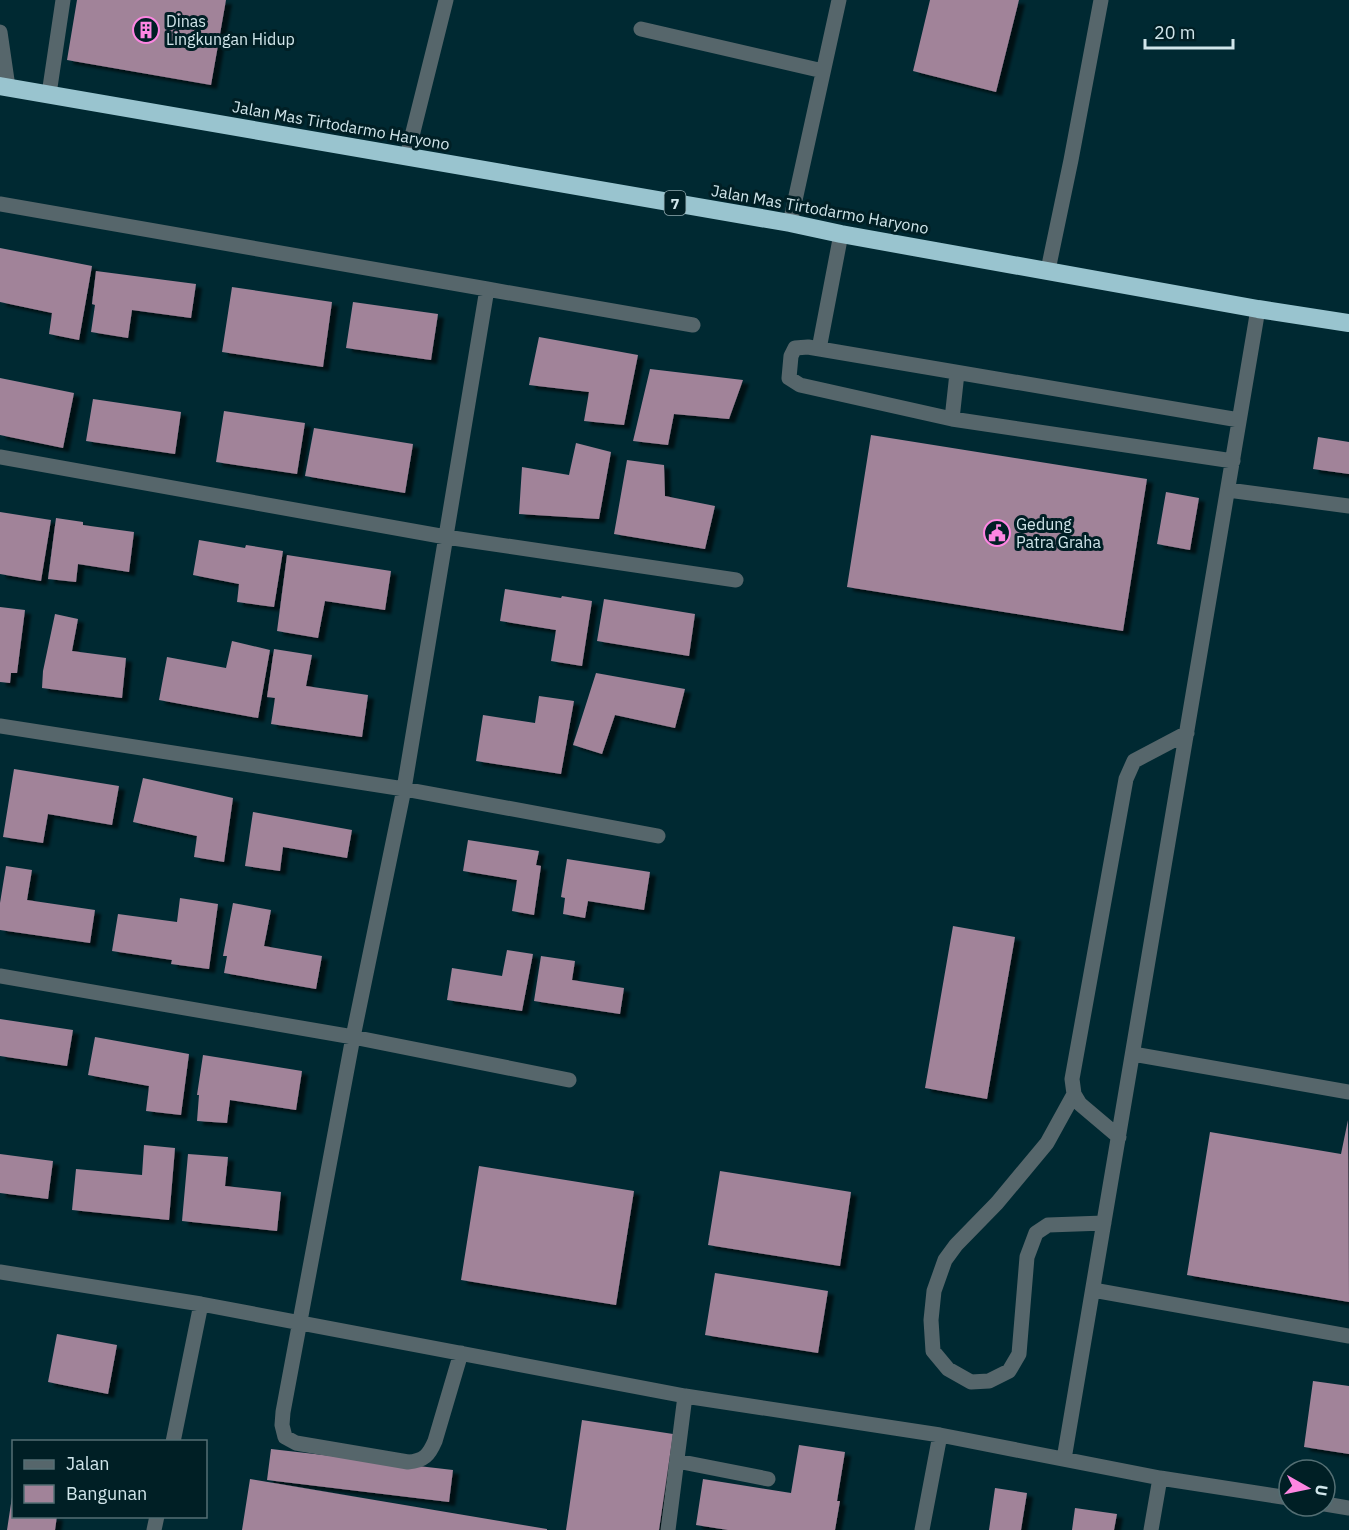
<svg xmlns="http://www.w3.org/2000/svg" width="1349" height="1530" font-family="'IBM Plex Sans',sans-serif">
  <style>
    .building { fill: #a18399; filter: url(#shadow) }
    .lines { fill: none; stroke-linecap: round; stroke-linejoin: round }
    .minor { stroke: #56666b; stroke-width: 15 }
    .highway { stroke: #99c4cf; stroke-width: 18 }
    .labels { text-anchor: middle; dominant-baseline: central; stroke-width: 6; stroke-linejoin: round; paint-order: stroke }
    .shield { fill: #001f25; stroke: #92aab0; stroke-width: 1.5 }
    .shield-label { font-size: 15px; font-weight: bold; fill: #d1e6eb }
    .poi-label { font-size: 16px; fill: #d1e6eb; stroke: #001f25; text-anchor: start }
    .street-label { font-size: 16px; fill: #d1e6eb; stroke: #001f25 }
  </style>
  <defs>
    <filter id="shadow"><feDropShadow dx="6" dy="4" stdDeviation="1.5" flood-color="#0009"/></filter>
  </defs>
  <rect width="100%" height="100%" fill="#002932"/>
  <path class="building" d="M77,0H226L211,85L67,60Z
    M930,0H1019L996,92L913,71Z
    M0,248L92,266L79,340L49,334L52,313L0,302Z
    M96,271L196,284L191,318L132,310L128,338L91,332L95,305L92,304Z
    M232,287L332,302L323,367L222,352Z
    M353,302L438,314L431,360L346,348Z
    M539,337L638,355L624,425L584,421L589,392L529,385Z
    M650,369L743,380L729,419L674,414L668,445L633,441Z
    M0,378L74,393L63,448L0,435Z
    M93,399L181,412L175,454L86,441Z
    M224,411L305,423L297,474L216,462Z
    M314,428L413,444L405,493L305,476Z
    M871,435L1147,479L1123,631L847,587Z
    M1318,437L1349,442V474L1313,469Z
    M576,443L611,452L599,519L519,514L522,467L569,475Z
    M627,460L664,465L665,496L715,506L705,549L614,534Z
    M1166,492L1199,498L1190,550L1157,544Z
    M0,512L51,520L41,581L0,574Z
    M56,518L83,522V525L134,532L129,572L78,564L76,582L48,579Z
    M199,540L245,548L246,545L283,551L274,607L237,602L239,584L193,575Z
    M287,555L391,571L385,610L325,601L318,638L277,631Z
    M505,589L561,598L562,596L592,601L582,666L551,661L556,630L500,621Z
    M604,599L695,614L689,656L597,641Z
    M0,607L25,610L17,673H11L10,683L0,682Z
    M55,614L78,619L72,651L126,658L122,698L42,688L43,671Z
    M232,641L270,650L258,718L159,700L167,657L226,668Z
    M274,649L312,655L306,686L368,695L362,737L271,724L275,698L267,697Z
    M596,673L685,689L675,728L615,715L602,754L573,745Z
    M539,696L574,701L561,774L476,761L483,715L535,723Z
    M14,769L119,786L112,825L48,814L43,843L3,837Z
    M143,778L233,798L224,862L194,857L197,836L133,822Z
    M253,812L352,830L347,858L283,847L280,871L245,866Z
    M468,840L539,851L536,865L541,866L534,915L512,911L517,880L463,871Z
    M567,859L650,872L644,910L588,901L585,918L563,914L565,898L561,897Z
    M6,866L32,870L27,900L95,910L90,943L0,930V903Z
    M180,898L218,904L209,969L171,964L172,960L112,951L118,914L177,922Z
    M233,903L271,910L264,946L322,956L316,989L224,973L227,956H223Z
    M953,926L1015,937L987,1099L925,1088Z
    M507,950L533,954L522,1011L447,1000L452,968L502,976Z
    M541,956L575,961L572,980L624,988L620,1014L534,1001Z
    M0,1019L73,1030L67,1066L0,1056Z
    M95,1037L189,1054L181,1115L146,1111L149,1086L88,1075Z
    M203,1055L302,1071L296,1110L230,1100L227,1123L197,1121L199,1095H197Z
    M1348,1120L1349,1302L1187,1275L1210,1132L1341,1154Z
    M144,1145L175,1148L169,1220L72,1210L76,1169L142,1175Z
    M0,1154L53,1161L48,1199L0,1193Z
    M188,1154L228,1157L225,1186L281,1192L277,1231L182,1221Z
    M479,1166L634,1191L616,1305L461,1280Z
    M720,1171L851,1192L840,1266L708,1245Z
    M715,1273L828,1291L818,1353L705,1335Z
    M57,1334L117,1345L108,1394L48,1382Z
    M1313,1381L1349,1386V1454L1304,1447Z
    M582,1420L673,1434L659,1530H566Z
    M799,1445L845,1452L837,1501H840L835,1530H728L696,1525L703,1479L791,1493Z
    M271,1449L453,1470L449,1502L267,1480Z
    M250,1479L547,1529V1530H242Z
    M995,1488L1027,1493L1021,1530H989Z
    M12,1497L14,1516H57L55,1530H7Z
    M1075,1508L1117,1514L1114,1530H1072Z"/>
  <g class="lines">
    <path class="minor" d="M641,29L823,71
      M0,32L8,87
      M49,94L63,0
      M407,156L446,0
      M0,204L487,289L404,789L353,1037L283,1412L282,1425L285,1437L296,1443L408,1462C424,1461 429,1455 435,1441L461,1353
      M790,223L839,0
      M1048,270L1071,160L1101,0
      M487,289L693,325
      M819,349L841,234
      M952,419L957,373
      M0,457L446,537L736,580
      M1233,461L952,419L800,385L789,378L791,356L795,348L808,347L1239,420
      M1228,490L1349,506
      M0,726L404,789L658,836
      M0,976L353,1037L569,1080
      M1133,1054L1349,1092
      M1074,1094L1047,1143L997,1203L956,1245L945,1260L934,1291L931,1320L933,1351L948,1369L971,1382L989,1381L1009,1371L1019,1354L1027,1257L1036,1233L1048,1225L1104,1223
      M1119,1137L1080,1104L1074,1094L1072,1079L1126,779L1134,761L1187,733
      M0,1272L201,1304L685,1396L940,1435L1160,1478L1289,1498
      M1093,1290L1349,1336
      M173,1442L201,1304
      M1064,1459L1258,309
      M677,1461L768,1479
      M1325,1504L1349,1508
      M154,1530L157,1516
      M668,1530L685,1396
      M922,1530L940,1435
      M1151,1530L1160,1478"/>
    <path class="highway" d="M0,86L790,223L841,234L1258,309L1349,323"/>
  </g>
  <defs>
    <symbol id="building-ring" viewBox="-11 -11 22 22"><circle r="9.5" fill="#001f25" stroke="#fd86e2" stroke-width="1.5"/><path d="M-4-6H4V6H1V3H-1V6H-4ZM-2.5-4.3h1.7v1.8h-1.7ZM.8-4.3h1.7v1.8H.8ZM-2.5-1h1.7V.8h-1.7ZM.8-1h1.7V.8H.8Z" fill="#fd86e2"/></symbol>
    <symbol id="civic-ring" viewBox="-11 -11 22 22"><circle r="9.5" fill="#001f25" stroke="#fd86e2" stroke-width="1.5"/><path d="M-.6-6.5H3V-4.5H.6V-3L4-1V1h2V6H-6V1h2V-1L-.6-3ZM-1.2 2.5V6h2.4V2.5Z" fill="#fd86e2"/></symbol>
  </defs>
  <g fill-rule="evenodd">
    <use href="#building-ring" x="131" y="15" width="30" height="30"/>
    <use href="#civic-ring" x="982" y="518" width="30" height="30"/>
  </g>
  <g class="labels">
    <rect class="shield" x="664.5" y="191" width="21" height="24" rx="4.5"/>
    <g class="shield-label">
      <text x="675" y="203">7</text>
    </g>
    <g class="poi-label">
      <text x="166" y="21">Dinas<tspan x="166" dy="18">Lingkungan Hidup</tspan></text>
      <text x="1016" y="524">Gedung<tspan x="1016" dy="18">Patra Graha</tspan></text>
    </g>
    <g class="street-label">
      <text transform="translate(341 125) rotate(10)">Jalan Mas Tirtodarmo Haryono</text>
      <text transform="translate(820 209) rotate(10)">Jalan Mas Tirtodarmo Haryono</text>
    </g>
  </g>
  <rect x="12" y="1440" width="195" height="78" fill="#001f25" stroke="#546f74" stroke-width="1.5"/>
  <rect x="24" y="1460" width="30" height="9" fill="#56666b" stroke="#546f74" stroke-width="1.5"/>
  <text x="66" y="1470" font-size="18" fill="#d1e6eb">Jalan</text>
  <rect x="24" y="1485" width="30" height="18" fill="#a18399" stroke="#546f74" stroke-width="1.5"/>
  <text x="66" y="1500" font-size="18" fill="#d1e6eb">Bangunan</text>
  <g transform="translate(1307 1488) rotate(99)"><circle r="28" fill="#001f25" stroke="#546f74" stroke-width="1.5"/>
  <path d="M0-4.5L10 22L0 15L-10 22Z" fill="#fd86e2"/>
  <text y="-9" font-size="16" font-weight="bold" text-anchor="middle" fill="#d1e6eb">U</text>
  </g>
  <path d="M1145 39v9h88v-9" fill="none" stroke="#d1e6eb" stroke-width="3"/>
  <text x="1154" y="39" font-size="18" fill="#d1e6eb" stroke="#001f25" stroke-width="4.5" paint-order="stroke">20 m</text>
</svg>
